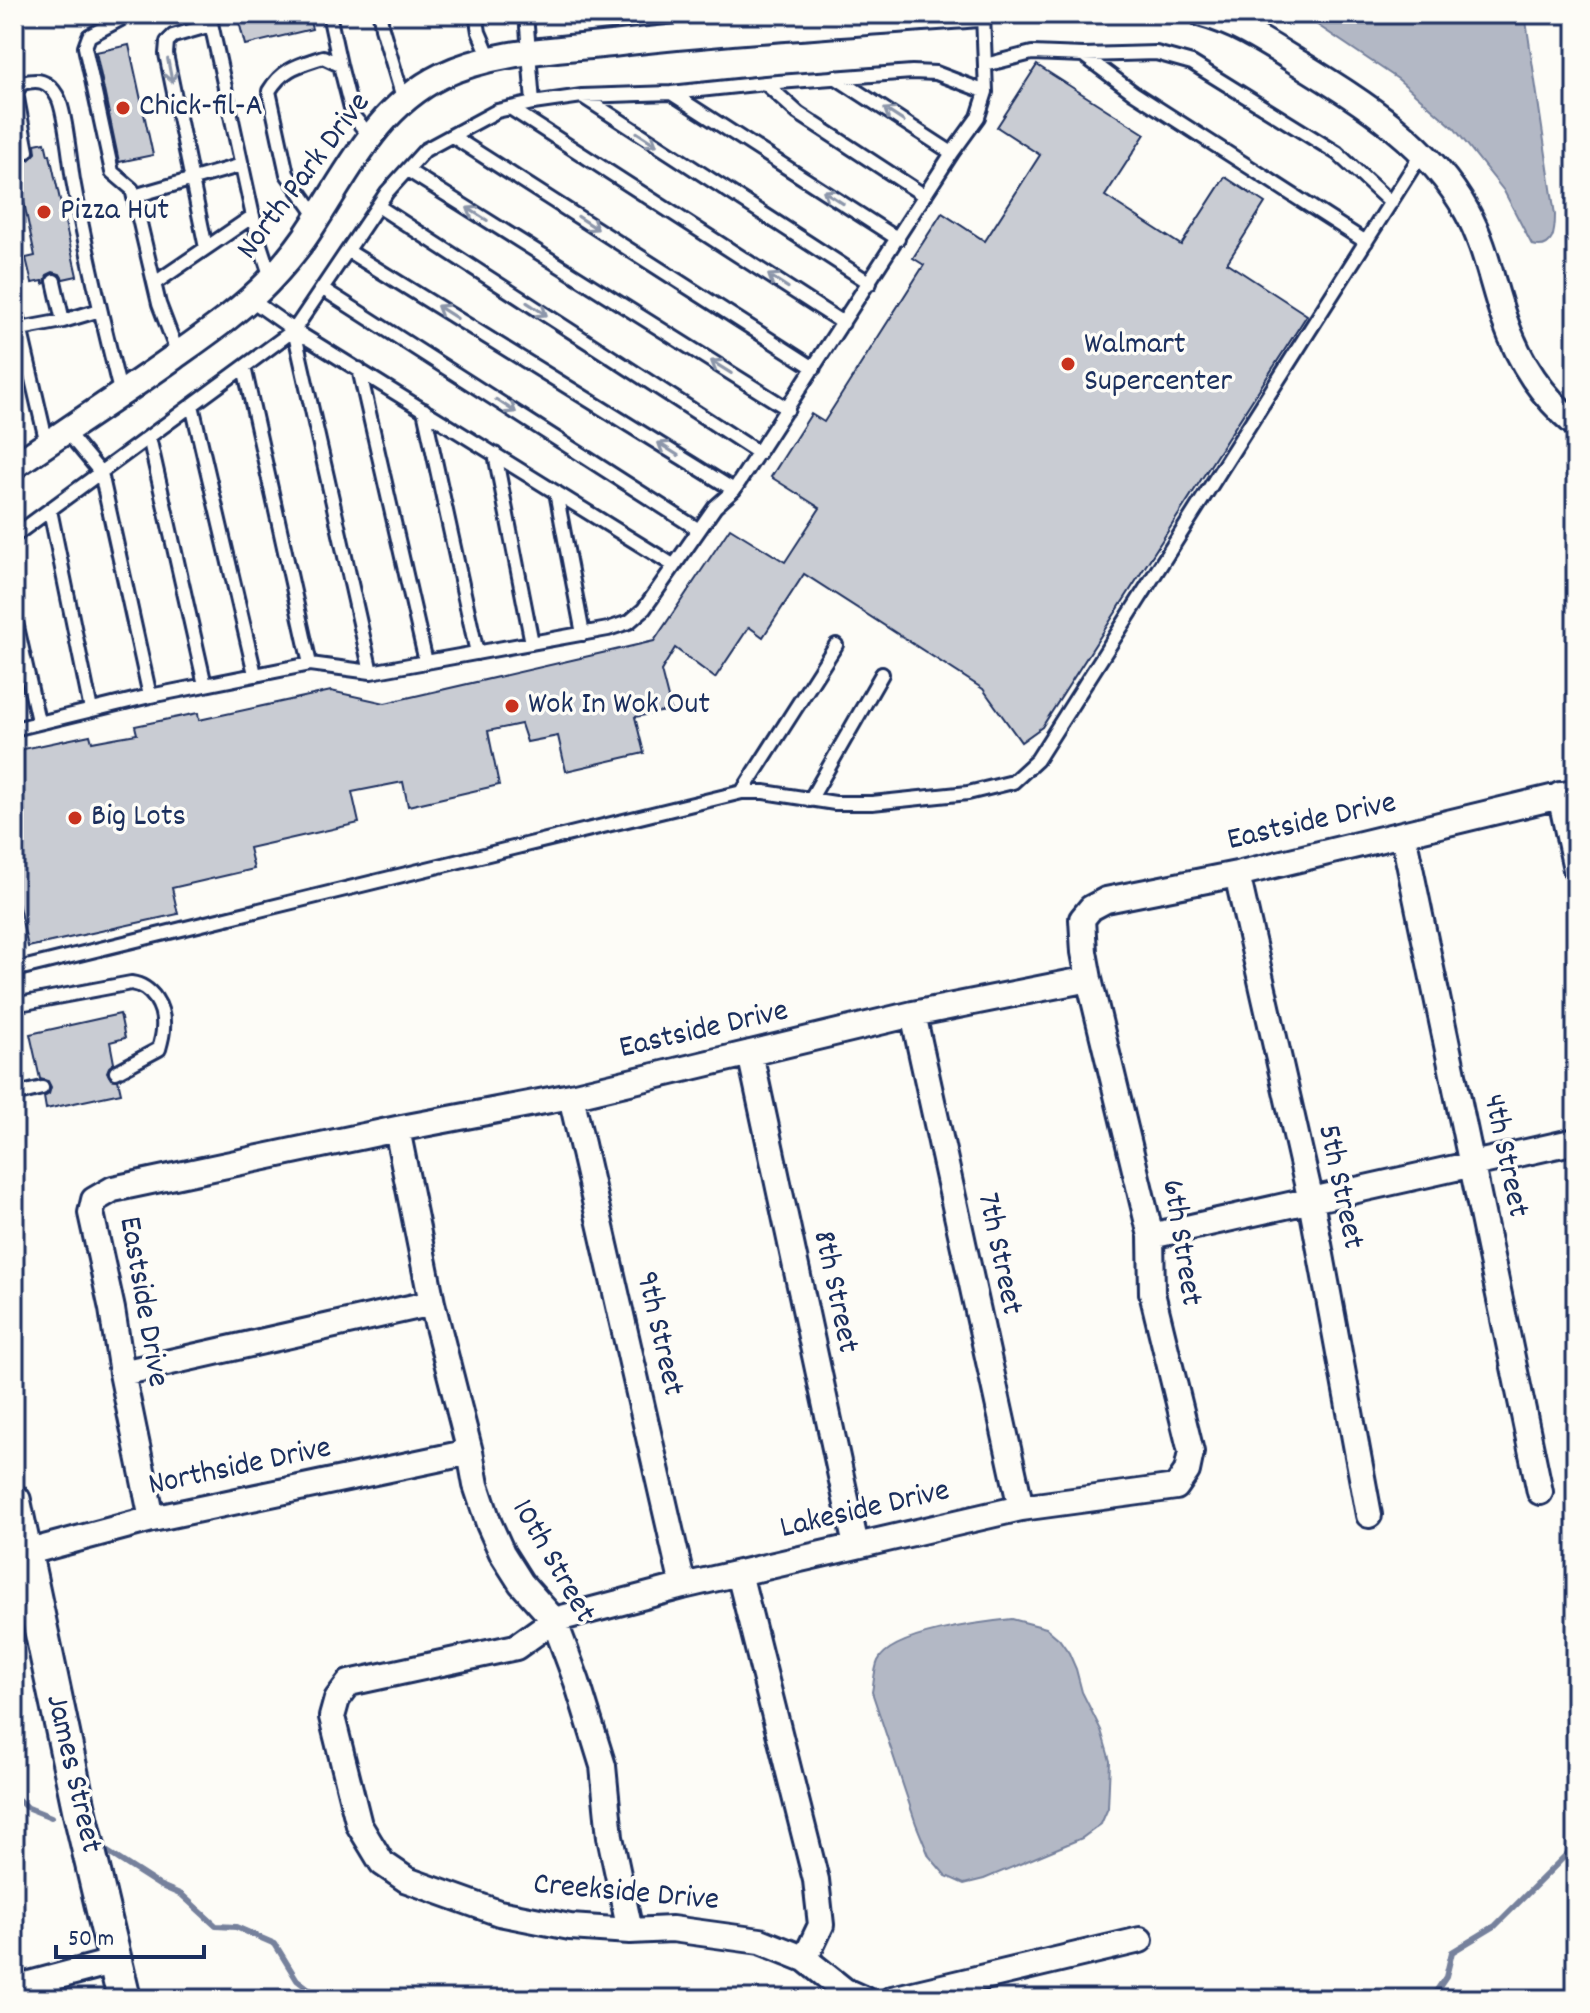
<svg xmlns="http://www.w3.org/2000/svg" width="1590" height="2013" font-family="Dekko,sans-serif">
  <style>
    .water { fill: #b3b8c5; stroke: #76819c; stroke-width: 2 }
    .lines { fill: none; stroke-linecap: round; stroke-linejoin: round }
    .stream { stroke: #76819c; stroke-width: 6 }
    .building { fill: #c9ccd3; stroke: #1b2f5e; stroke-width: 2 }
    .lane-casing { stroke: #1b2f5e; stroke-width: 18 }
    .street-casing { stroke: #1b2f5e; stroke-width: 30 }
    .secondary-casing { stroke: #1b2f5e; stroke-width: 38 }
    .lane { stroke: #fdfcf7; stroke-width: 12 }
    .street { stroke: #fdfcf7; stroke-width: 24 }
    .secondary { stroke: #fdfcf7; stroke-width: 32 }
    .oneway { stroke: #8c96aa }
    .poi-dot { fill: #c8321e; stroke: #fdfcf7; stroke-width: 3 }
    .labels { text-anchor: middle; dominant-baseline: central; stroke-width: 7; stroke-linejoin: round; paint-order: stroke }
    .poi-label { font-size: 32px; fill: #1b2f5e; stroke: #fdfcf7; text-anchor: start }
    .street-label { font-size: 32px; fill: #1b2f5e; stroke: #fdfcf7 }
  </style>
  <rect width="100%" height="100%" fill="#fdfcf7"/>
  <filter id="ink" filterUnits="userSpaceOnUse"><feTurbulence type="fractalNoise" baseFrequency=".0125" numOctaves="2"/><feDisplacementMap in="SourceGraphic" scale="16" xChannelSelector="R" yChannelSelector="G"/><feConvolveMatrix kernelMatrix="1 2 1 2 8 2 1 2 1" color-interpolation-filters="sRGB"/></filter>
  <g filter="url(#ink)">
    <path class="water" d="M1301,14H1525L1555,215C1555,231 1554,251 1532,245L1504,191L1454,128L1398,79Z
      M1012,1619L1046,1628L1059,1639L1069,1653L1076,1669L1082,1692L1101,1730L1110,1761L1108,1808L1101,1824L1082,1838L984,1879L964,1884L946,1876L929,1856L916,1824L872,1692C874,1683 874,1670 878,1661C891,1633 983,1622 1012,1619Z"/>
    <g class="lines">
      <path class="stream" d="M14,1796L26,1807L51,1817
        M106,1851L159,1885L182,1895L216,1926L236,1927L275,1944L297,1980L322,1999
        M1431,1999L1446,1977L1452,1952L1495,1926L1576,1845"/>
    </g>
    <path class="building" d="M237,14H308L312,29L245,45Z
      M129,45L153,155L119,162L96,52Z
      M1037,65L1145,134L1105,196L1181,245L1225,177L1265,203L1227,263L1307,315L1042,727L1021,742L983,689L804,574L763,637L749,627L715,678L675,648L661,671L671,710L635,717L644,753L566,771L558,736L527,742L521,724L488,731L499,785L408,806L403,782L352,792L359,823L249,848L254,869L172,888L178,914L28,947L14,885V751L90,735L92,742L119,737L137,734L135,726L198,713L199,720L331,691L385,703L654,641L730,528L785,562L820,508L771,477L811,414L824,422L924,265L913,258L942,213L985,241L1040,155L997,127Z
      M45,142L48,155H50L77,276L63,279L60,274L53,272L47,275L45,283L43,284V281L32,283L26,258L35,256L14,154L18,153L23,159L29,160L36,153L35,144Z
      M120,1014L125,1038L110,1042L114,1063L109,1067L107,1072L111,1079L118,1080L121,1093L46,1109L44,1097L49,1094L51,1087L48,1081L40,1079L30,1034Z"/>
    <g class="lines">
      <defs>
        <path id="lane" d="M130,14L89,36L85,47L112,172L132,189L159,304L178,354
          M209,14L257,235L271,278
          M329,14L340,65
          M380,14L382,28L404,101
          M476,14L479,32L491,60
          M526,14L533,103
          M1083,55L1134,93L1366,242
          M985,65L1032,53L1083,55L1156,53L1192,63L1337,153L1391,203
          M835,77L952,153
          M765,83L798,113L925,196
          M16,93L27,151
          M671,93L898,239
          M14,95L22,83C38,79 48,80 57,96C65,108 70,162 73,180C86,252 103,323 121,395
          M582,96L870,283
          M510,108L843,323
          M452,136L814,368
          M407,170L788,409
          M134,196L242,165
          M378,206L759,453
          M318,218L287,174L269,91C283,68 299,65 323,57L340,65L353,116L370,136
          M206,248L166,54L167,42L173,36L211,25
          M348,251L734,490
          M54,281L63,321
          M155,283L253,216
          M323,289L699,530
          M250,299L294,330L673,565
          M14,301L47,444
          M20,329L63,321L100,310
          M294,330L371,672
          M244,367L310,664
          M359,369L426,662
          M192,405L255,674
          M424,410L477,653
          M66,431L101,473L150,696
          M149,437L205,685
          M495,454L532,643
          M556,492L583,634
          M50,510L91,710
          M14,536L294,330L387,192L425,150L497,111L533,103L582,96L671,93L765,83L912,72L936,73L986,92
          M14,613L38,721
          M14,729L150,696L310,664L371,672L608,629L629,622L644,609L715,507L734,490L952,153L978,117L986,92L983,14
          M742,792L836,645
          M810,800L882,674
          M14,970L742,792H764L835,803H872L968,793L1013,782L1037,760L1422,153
          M14,1005L131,983C152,986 165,1007 163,1029C163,1035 161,1042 159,1049L116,1072
          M14,1095L42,1088"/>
        <path id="street" d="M1202,14C1236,23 1265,42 1294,60C1360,101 1429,142 1467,212C1486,246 1492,285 1505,321C1520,364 1542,396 1576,425
          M14,466C67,430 121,395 174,357C206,334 240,311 268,282C284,265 300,246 313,225C349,170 378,107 441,76C493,51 555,50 612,44C734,30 857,23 979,14
          M1560,795L1576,869
          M1403,834L1540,1492
          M1237,874L1311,1201L1369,1515
          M913,1014L1021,1508
          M750,1053L856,1546
          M571,1096L683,1586
          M397,1129L432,1303L470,1452L476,1485L489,1524L502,1553L521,1583L554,1620L577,1682L603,1766L610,1837L630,1931
          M1151,1236L1576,1141
          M122,1373L432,1303
          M152,1519L122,1373L112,1309L91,1213L94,1200L113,1189L397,1129L571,1096L913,1014L1089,979
          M25,1553L152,1519L470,1452
          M739,1573L816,1880L821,1925L805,1959
          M14,1988L116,1961
          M863,1999L845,1991L805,1959L760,1941L672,1929L630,1931L570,1927L499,1913L407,1880L382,1863L359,1825L332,1717L337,1699L349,1683L516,1647L554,1620L683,1586L1021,1508L1176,1487L1187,1471L1191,1452L1152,1293L1151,1236L1089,979L1084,952L1082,919L1091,908L1106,900L1237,874L1576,792
          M892,1999L1140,1940"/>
        <path id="secondary" d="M14,1501L79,1809L124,1999"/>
      </defs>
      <use href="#lane" class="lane-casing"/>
      <use href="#street" class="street-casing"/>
      <use href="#secondary" class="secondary-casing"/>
      <use href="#lane" class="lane"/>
      <use href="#street" class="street"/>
      <use href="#secondary" class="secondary"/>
    </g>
    <defs><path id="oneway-shaft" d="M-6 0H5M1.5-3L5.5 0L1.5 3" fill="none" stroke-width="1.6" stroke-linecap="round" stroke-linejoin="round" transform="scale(2)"/></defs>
    <g class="oneway">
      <use href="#oneway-shaft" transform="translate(170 71) rotate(79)"/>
      <use href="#oneway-shaft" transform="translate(894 115) rotate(-147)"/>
      <use href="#oneway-shaft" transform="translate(647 139) rotate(33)"/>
      <use href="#oneway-shaft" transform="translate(833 197) rotate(-147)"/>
      <use href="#oneway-shaft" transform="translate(477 214) rotate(-148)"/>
      <use href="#oneway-shaft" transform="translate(588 223) rotate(33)"/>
      <use href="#oneway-shaft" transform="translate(778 281) rotate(-147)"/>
      <use href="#oneway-shaft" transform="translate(537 309) rotate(33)"/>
      <use href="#oneway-shaft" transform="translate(447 312) rotate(-148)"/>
      <use href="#oneway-shaft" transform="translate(721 367) rotate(-148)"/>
      <use href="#oneway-shaft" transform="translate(506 406) rotate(33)"/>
      <use href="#oneway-shaft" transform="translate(668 449) rotate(-148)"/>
    </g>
  </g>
  <g class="poi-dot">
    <circle cx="123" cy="108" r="8"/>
    <circle cx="44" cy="212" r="8"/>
    <circle cx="1068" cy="364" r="8"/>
    <circle cx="512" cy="706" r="8"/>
    <circle cx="75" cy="818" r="8"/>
  </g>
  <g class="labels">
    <g class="poi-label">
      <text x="139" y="108">Chick-fil-A</text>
      <text x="60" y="212">Pizza Hut</text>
      <text x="1084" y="346">Walmart<tspan x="1084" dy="37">Supercenter</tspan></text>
      <text x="528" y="706">Wok In Wok Out</text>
      <text x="91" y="818">Big Lots</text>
    </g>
    <g class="street-label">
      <text transform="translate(305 177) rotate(-53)">North Park Drive</text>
      <text transform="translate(1312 823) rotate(-13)">Eastside Drive</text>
      <text transform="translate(704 1031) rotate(-13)">Eastside Drive</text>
      <text transform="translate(1504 1156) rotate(78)">4th Street</text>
      <text transform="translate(1339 1187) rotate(78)">5th Street</text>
      <text transform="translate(1180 1243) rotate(81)">6th Street</text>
      <text transform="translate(998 1254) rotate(78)">7th Street</text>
      <text transform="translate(834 1292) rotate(78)">8th Street</text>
      <text transform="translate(142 1302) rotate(80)">Eastside Drive</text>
      <text transform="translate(658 1334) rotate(77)">9th Street</text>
      <text transform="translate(240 1468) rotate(-12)">Northside Drive</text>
      <text transform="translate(865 1511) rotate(-13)">Lakeside Drive</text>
      <text transform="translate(552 1562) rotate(60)">10th Street</text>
      <text transform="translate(72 1774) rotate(77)">James Street</text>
      <text transform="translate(626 1894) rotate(5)">Creekside Drive</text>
    </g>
  </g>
  <rect width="1590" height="2013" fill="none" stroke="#fdfcf7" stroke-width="48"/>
  <rect x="24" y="24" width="1542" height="1965" fill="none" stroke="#1b2f5e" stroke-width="3" filter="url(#ink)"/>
  <path d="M56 1945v12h148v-12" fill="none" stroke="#1b2f5e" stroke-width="4"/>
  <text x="68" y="1945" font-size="24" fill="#1b2f5e" stroke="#fdfcf7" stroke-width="6" paint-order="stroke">50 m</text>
</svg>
